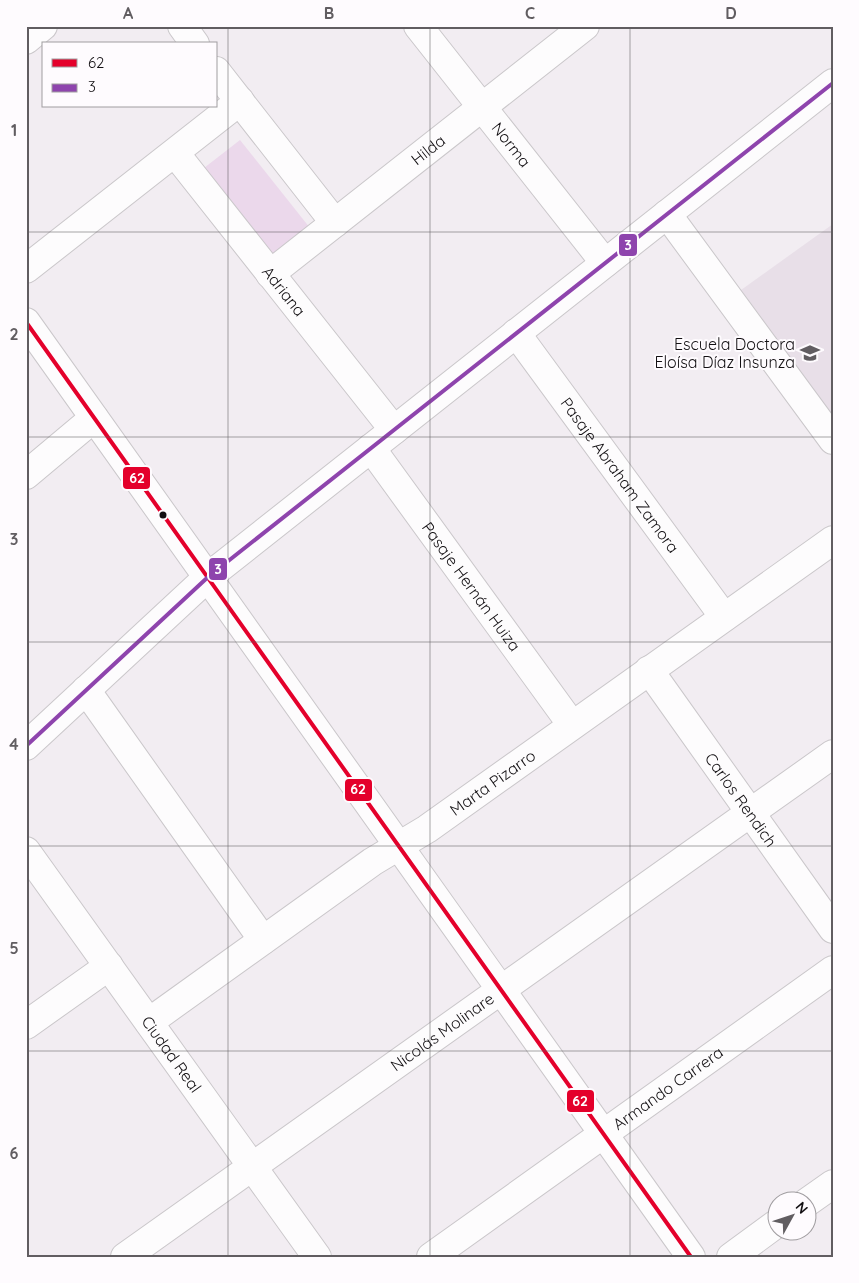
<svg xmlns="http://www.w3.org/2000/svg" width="859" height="1283" font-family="Quicksand,sans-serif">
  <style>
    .built { fill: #e8dfe8 }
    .green { fill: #ebd8eb }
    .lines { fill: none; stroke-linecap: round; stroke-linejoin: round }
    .minor-casing { stroke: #cac7ca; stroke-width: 30 }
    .tertiary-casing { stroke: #cac7ca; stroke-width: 30 }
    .secondary-casing { stroke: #cac7ca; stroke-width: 30 }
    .minor { stroke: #fdfcfd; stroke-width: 28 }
    .tertiary { stroke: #fdfcfd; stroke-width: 28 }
    .secondary { stroke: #fdfcfd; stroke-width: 28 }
    .bus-1-casing { stroke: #fefbfe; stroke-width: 8 }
    .bus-2-casing { stroke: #fefbfe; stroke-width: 8 }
    .bus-1 { stroke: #e4002b; stroke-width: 4 }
    .bus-2 { stroke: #8e44ad; stroke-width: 4 }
    .grid { fill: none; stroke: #615d61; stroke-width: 1; stroke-opacity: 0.55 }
    .bus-dot { fill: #131013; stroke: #fefbfe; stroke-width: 2 }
    .labels { text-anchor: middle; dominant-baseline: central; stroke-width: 4; stroke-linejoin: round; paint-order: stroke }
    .street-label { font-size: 16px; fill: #131013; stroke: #fefbfe }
    .poi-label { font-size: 16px; fill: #131013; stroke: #fefbfe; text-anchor: end }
    .line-badge { stroke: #fefbfe; stroke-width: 2 }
    .badge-label { font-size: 14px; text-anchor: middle; font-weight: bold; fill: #fff }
    .neatline { fill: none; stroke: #615d61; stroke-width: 2 }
    .grid-label { font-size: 16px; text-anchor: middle; font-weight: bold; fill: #615d61 }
  </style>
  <rect width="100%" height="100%" fill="#f2edf2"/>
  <path class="built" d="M833,224V417L741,290Z"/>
  <path class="green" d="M240,140L310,228L274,256L204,168Z"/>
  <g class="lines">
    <defs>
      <g id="minor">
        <path d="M182,26L195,44"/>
        <path id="s1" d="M418,26L605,263"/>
        <path d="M26,40L43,26"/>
        <path d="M216,71L335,223"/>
        <path id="s2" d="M175,153L394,430"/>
        <path d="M667,214L833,440"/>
        <path d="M26,269L240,101"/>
        <path id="s3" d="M270,274L585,26"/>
        <path id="s4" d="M516,333L724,617"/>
        <path id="s5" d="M371,448L572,725"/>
        <path d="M26,475L94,418"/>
        <path id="s6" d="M649,670L833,929"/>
        <path d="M86,690L263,940"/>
        <path id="s7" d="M26,851L317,1257"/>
        <path id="s8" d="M149,1022L372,862L427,829L833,540"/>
        <path d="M26,1025L109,966"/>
        <path d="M806,1203L833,1184"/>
        <path id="s9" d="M125,1257L833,754"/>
        <path id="s10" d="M431,1257L833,970"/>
        <path d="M731,1257L776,1224"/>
      </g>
      <path id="tertiary" d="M26,746L208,577L833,83"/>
      <path id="secondary" d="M26,322L691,1257"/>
    </defs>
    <use href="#minor" class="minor-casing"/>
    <use href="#tertiary" class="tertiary-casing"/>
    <use href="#secondary" class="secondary-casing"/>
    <use href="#minor" class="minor"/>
    <use href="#tertiary" class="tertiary"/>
    <use href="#secondary" class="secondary"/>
    <defs>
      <path id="bus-1" d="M26,322L691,1257"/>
      <path id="bus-2" d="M26,746L208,577L833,83"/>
    </defs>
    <use href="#bus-1" class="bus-1-casing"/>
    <use href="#bus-2" class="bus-2-casing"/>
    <use href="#bus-1" class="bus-1"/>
    <use href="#bus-2" class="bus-2"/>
  </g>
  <path class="grid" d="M228,26V1257M430,26V1257M630,26V1257M26,232H833M26,437H833M26,642H833M26,846H833M26,1051H833"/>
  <defs>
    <symbol id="school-bare" viewBox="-9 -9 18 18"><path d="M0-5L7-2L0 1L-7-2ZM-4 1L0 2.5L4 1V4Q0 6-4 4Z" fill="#615d61" stroke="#fefbfe" stroke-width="2.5" paint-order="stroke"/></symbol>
  </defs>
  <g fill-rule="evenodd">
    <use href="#school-bare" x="796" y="339" width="28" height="28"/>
  </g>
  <circle class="bus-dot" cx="163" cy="515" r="4.5"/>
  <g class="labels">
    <g class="street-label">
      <text stroke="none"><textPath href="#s1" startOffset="151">Norma</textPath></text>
      <text stroke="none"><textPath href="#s3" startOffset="201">Hilda</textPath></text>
      <text stroke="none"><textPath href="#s2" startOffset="176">Adriana</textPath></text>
      <text stroke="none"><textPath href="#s4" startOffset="176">Pasaje Abraham Zamora</textPath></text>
      <text stroke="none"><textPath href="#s5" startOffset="171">Pasaje Hernán Huiza</textPath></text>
      <text stroke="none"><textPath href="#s8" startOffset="419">Marta Pizarro</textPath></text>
      <text stroke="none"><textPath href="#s6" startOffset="159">Carlos Rendich</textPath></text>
      <text stroke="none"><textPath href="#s9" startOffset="389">Nicolás Molinare</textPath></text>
      <text stroke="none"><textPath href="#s7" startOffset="250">Ciudad Real</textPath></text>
      <text stroke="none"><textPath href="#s10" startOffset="291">Armando Carrera</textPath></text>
    </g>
    <g class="poi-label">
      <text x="795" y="344">Escuela Doctora<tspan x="795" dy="18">Eloísa Díaz Insunza</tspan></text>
    </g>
  </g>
  <g class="line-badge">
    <rect x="618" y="233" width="20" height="24" rx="5" fill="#8e44ad"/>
    <rect x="122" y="466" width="29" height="24" rx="5" fill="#e4002b"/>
    <rect x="208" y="557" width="20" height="24" rx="5" fill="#8e44ad"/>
    <rect x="344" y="778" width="29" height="24" rx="5" fill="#e4002b"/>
    <rect x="566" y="1089" width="29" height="24" rx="5" fill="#e4002b"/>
  </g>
  <g class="badge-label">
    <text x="628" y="250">3</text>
    <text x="137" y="483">62</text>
    <text x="218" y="574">3</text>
    <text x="358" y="794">62</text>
    <text x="580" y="1106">62</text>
  </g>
  <rect width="859" height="1283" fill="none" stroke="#fefbfe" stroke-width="55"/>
  <rect x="42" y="42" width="175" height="65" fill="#fefbfe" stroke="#a09da0"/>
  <rect x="52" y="59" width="25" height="8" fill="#e4002b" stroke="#a09da0"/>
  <text x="88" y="68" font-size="15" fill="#131013">62</text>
  <rect x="52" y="84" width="25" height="8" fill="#8e44ad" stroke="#a09da0"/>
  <text x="88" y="92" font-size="15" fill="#131013">3</text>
  <g transform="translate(792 1216) rotate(50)"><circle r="24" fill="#fefbfe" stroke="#a09da0"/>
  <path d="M0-4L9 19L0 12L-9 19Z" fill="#615d61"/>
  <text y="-8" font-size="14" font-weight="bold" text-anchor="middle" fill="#131013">N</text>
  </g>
  <rect x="28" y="28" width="804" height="1228" class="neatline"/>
  <g class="grid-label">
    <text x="128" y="19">A</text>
    <text x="329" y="19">B</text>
    <text x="530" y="19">C</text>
    <text x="731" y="19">D</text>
    <text x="14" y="136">1</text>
    <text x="14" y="340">2</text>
    <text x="14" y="545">3</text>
    <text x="14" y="750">4</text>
    <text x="14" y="954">5</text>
    <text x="14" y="1159">6</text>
  </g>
</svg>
